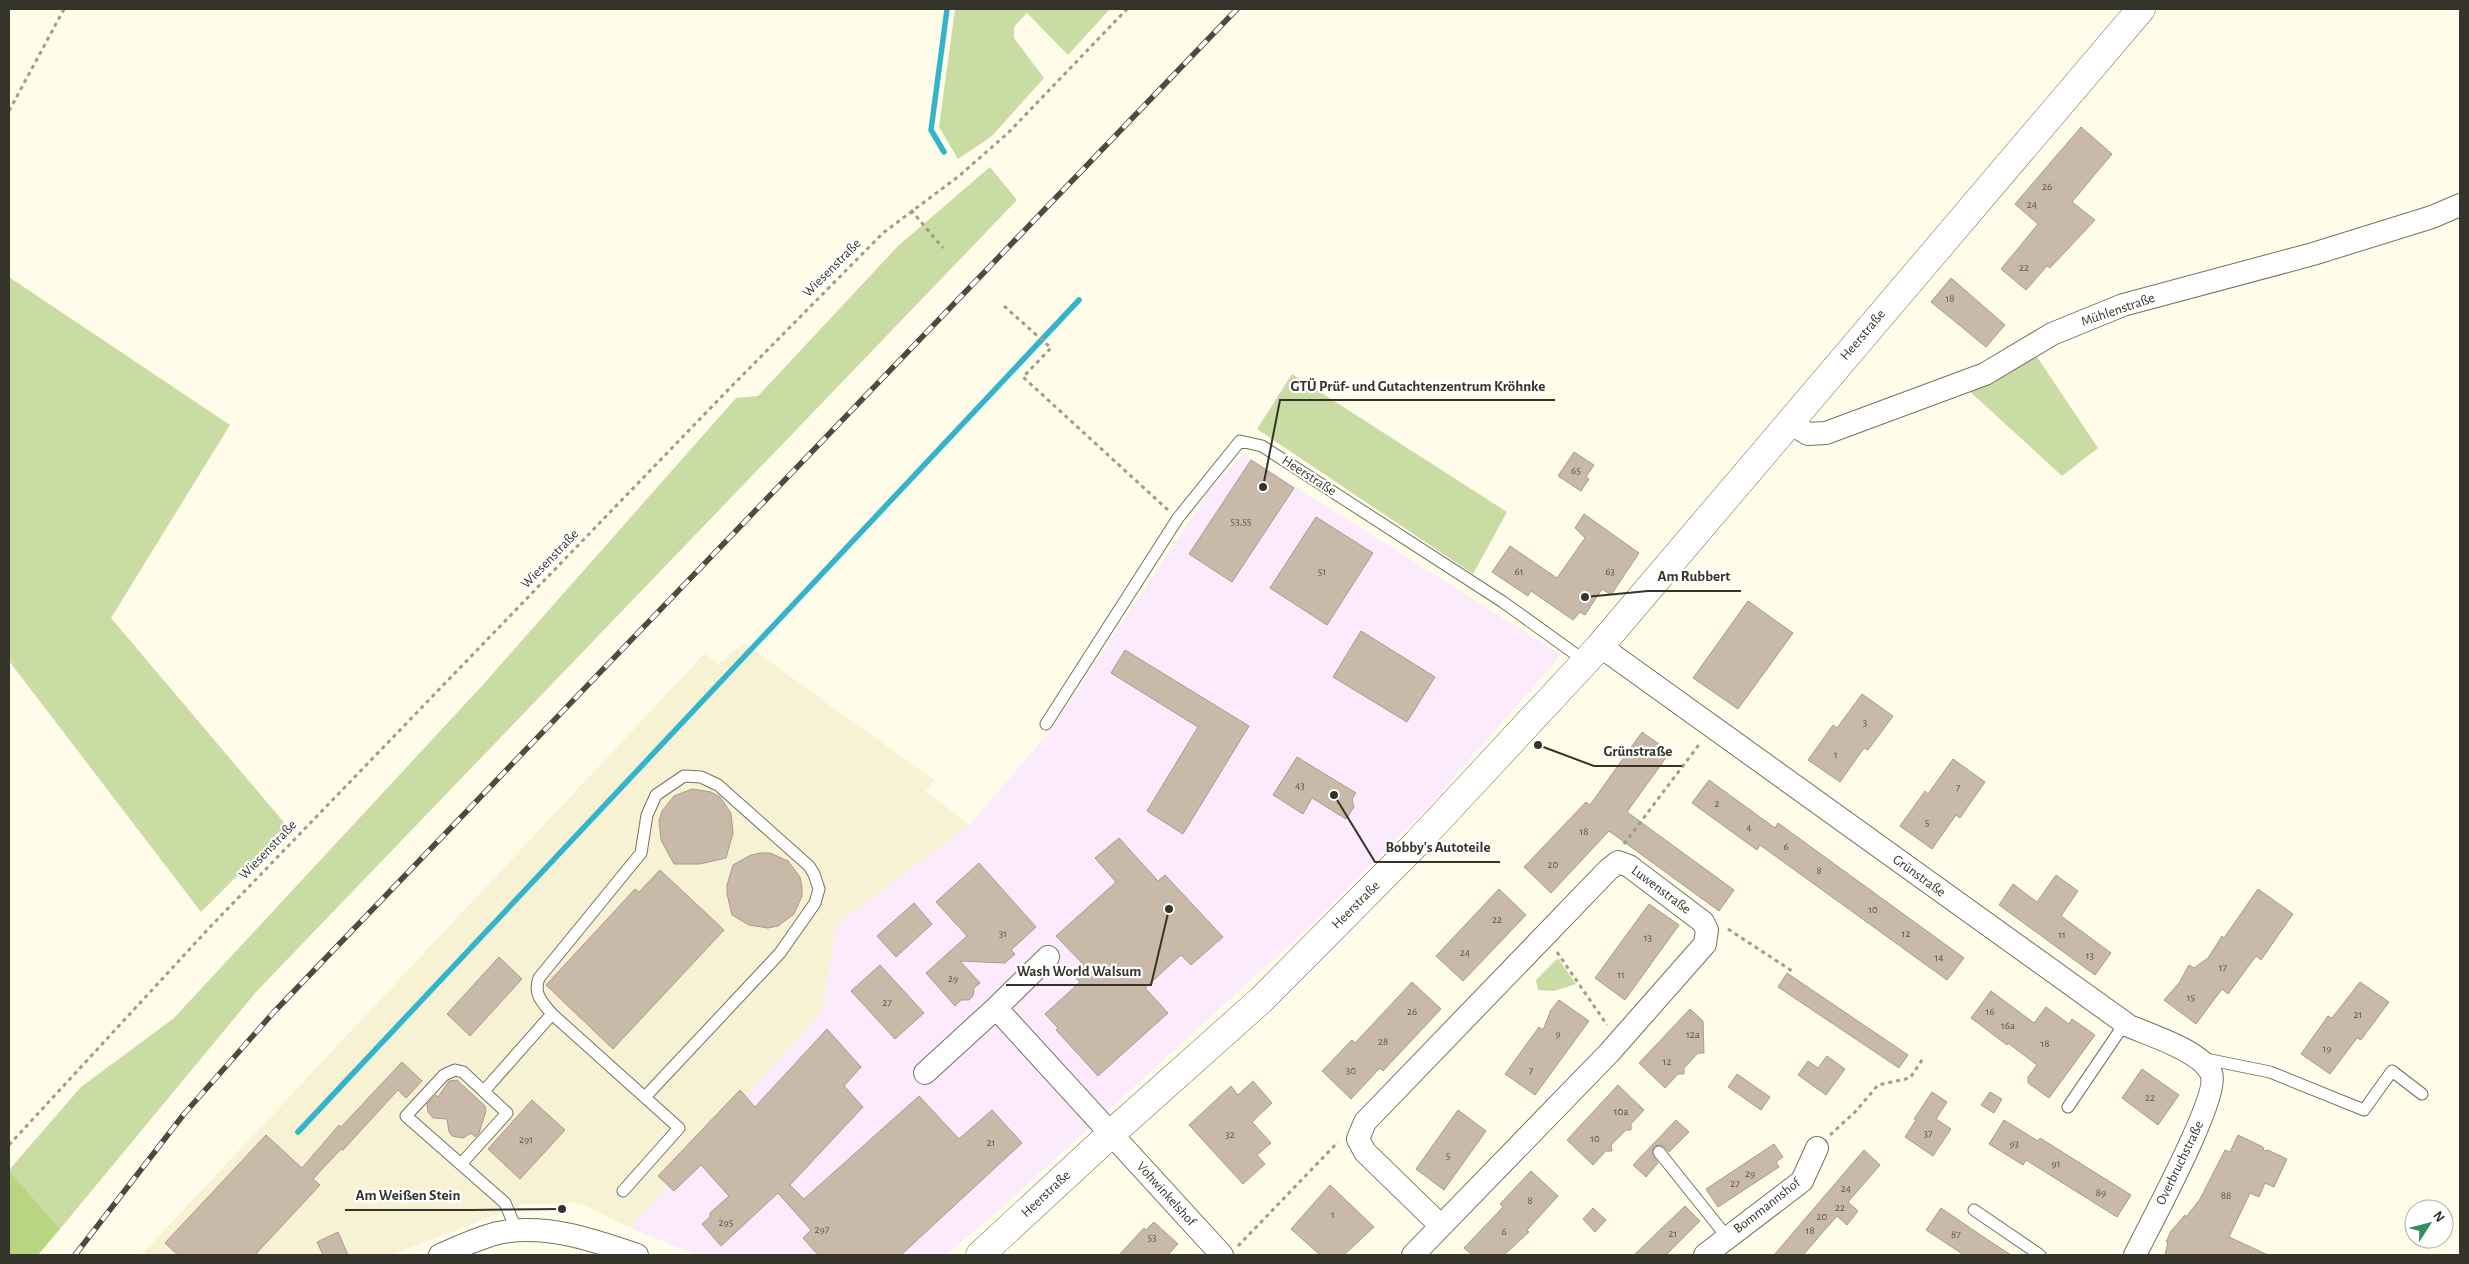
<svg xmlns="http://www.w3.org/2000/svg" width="2469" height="1264" font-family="'Alegreya Sans',sans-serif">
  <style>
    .commercial { fill: #fcebfc }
    .built { fill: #f8f2d5 }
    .green { fill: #c9dca3 }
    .forest { fill: #bad582 }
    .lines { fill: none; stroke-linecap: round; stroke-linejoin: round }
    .stream { stroke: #33b4cb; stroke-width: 5.5 }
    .building { fill: #c8b9a8; stroke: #aa9b8b }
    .service-casing { stroke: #76725f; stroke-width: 13 }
    .minor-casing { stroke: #76725f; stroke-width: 24 }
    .secondary-casing { stroke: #76725f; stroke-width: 29 }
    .path { stroke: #9f9d8f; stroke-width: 3; stroke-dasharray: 4 4; stroke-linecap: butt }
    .service { stroke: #fff; stroke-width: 11 }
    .minor { stroke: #fff; stroke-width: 22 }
    .secondary { stroke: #fff; stroke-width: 28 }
    .rail-casing { stroke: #4d4b41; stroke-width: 5.5 }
    .rail { stroke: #fff; stroke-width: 4; stroke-dasharray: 11; stroke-linecap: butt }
    .labels { text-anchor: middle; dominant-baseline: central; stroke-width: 4.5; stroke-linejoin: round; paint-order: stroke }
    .number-label { font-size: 11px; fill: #5a554a }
    .street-label { font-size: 14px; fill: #35342b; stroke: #fff }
    .leader { fill: none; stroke: #35342b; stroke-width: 2 }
    .callout-dot { fill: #35342b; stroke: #fff; stroke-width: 2 }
    .callout-label { font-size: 15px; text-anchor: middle; font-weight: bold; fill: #35342b; stroke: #fff; stroke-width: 4.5; stroke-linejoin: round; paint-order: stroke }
  </style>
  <rect width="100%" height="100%" fill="#fffcea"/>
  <path class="commercial" d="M1244,454L1561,655L1428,807L1311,925L997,1212L945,1255H697L630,1228L822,1011L837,924L969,825L1051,730L1210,490Z"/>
  <path class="built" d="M744,643L934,780L926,791L969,825L837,924L822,1011L630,1228L580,1203L524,1204L392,1255H141L705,653L718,664Z"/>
  <path class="green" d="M955,9H1110L1068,55L1027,13L1014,27V38L1044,78L992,136L958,159L939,127Z
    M990,167L1017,200L256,992L60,1229L9,1170L81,1087L174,1018L480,688L736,398L758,396L898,246Z
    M9,277L230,425L111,618L287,826L201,912L9,661Z
    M2035,354L2098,448L2062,476L1967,389Z
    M1292,374L1507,512L1473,574L1257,429Z
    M1558,958L1576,984L1554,991L1538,990L1536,980Z"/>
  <path class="forest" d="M9,1170L60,1229L38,1255H9Z"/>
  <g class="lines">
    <path class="stream" d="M944,152L931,130L947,9
      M298,1132L1079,300"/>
  </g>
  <path class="building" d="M2081,127L2112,154L2072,202L2095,220L2050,268L2047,266L2026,290L2001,269L2038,224L2015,204Z
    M1951,278L2005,325L1986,347L1931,302Z
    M1574,452L1594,465L1586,477L1589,479L1581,491L1558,476Z
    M1251,460L1294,488L1232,582L1189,554Z
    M1584,514L1639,553L1611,595L1602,589L1585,615L1580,612L1573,620L1531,591L1528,596L1492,572L1510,546L1557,578L1585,538L1575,528Z
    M1316,517L1373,553L1327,625L1270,588Z
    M1748,601L1793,633L1738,709L1693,678Z
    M1361,631L1435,677L1407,722L1333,677Z
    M1125,650L1249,726L1183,834L1147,811L1198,727L1111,673Z
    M1862,694L1893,716L1868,750L1864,748L1840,782L1808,760L1833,725L1837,728Z
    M1642,732L1670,752L1627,812L1734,890L1719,911L1609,831L1551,893L1524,867L1586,802L1590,805Z
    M1297,757L1356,793L1352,799L1354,807L1346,819L1312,798L1303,814L1273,795Z
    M1953,759L1985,782L1960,818L1956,815L1932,849L1900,826L1925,791L1928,794Z
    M1709,780L1775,828L1778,823L1964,958L1947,980L1760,845L1757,850L1692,803Z
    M692,789L711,792L720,797L731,813L733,833L726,858L700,864H674L661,840L659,821L662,811L674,796Z
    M1119,838L1158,881L1165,875L1223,937L1191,965L1181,955L1145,988L1168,1013L1098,1076L1056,1030L1058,1028L1045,1014L1080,982L1072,974L1083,964L1056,936L1116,882L1095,858Z
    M761,853H770L788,861L800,877L802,887V896L794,914L778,926L768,928L749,925L732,915L727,894V885L733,865L751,855Z
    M979,863L1036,927L1011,950L1015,954L1005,963L960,961L980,983L974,988L973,996L969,1000H961L955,1006L926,973L967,936L936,902Z
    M660,870L724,930L613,1049L546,985L635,889L639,892Z
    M2056,875L2078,891L2061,916L2111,953L2095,975L1999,905L2013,884L2037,902Z
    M1499,889L1526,915L1463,981L1436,956Z
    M2258,889L2293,914L2261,960L2256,956L2228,994L2222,989L2196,1024L2164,1000L2179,983L2189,965L2194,968L2208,958L2222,936L2224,938Z
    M914,903L932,924L896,957L877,936Z
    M1649,904L1679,925L1625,1000L1595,978Z
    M499,957L522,979L470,1036L447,1014Z
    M880,965L924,1013L895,1039L851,991Z
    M1787,973L1908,1055L1899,1068L1778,987Z
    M1412,982L1441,1009L1383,1071L1380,1068L1351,1099L1322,1071L1352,1040L1355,1043Z
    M2360,982L2389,1002L2361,1040L2357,1038L2330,1074L2301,1054L2328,1016L2332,1018Z
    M1991,991L2034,1023L2046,1007L2069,1024L2072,1019L2095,1035L2049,1098L2028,1083V1077L2037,1065L2008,1043L2007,1045L1971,1018Z
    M1559,1000L1589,1021L1535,1095L1505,1074L1539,1027L1543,1030L1551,1010Z
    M1690,1009L1703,1021L1704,1053H1698L1684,1068V1074H1678L1665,1088L1639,1063Z
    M827,1029L861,1067L844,1086L863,1107L790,1185L804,1199L919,1096L959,1139L992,1110L1022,1143L901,1255H818L803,1238L811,1230L778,1193L721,1246L702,1224L710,1217V1213L729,1196L701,1165L674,1191L658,1176L740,1090L755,1107Z
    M1827,1056L1845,1069L1826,1095L1798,1075L1808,1061L1818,1068Z
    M402,1062L422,1081L406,1098L398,1090L343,1150L341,1149L313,1179L320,1185L255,1255H178L165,1243L266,1135L302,1168L339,1125L341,1127Z
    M2142,1069L2179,1095L2158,1125L2122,1098Z
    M1737,1074L1770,1097L1761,1110L1728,1087Z
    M457,1080L485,1106L486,1111L479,1133L475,1137L471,1133L463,1138L452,1136L449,1132L447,1119L433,1118L428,1112L427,1104L436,1095L438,1097L449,1081Z
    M1253,1081L1272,1103L1252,1122L1271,1143L1257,1155L1265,1164L1243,1184L1189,1125L1231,1086L1238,1095Z
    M1618,1085L1644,1110L1631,1124V1130H1626L1611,1145L1612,1151H1606L1593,1165L1567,1140Z
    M1932,1092L1947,1102L1936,1119L1951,1129L1933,1156L1905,1137L1916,1120L1914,1119Z
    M1990,1092L2002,1099L1994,1113L1981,1105Z
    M532,1100L565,1130L520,1179L488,1149Z
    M1458,1110L1486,1131L1444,1190L1416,1169Z
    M1676,1120L1689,1132L1669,1152L1662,1145L1654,1146L1652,1154L1658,1163L1646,1177L1633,1165Z
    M2004,1120L2038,1141L2040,1138L2131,1195L2117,1217L2026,1160L2023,1165L1989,1144Z
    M2238,1135L2263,1147L2264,1151L2268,1150L2287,1159L2274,1187L2265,1183L2259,1197L2250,1193L2229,1237L2268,1255H2165L2168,1242H2166L2171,1231L2185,1215L2186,1217L2200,1199L2225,1150L2230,1152Z
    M1774,1144L1783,1157L1776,1162L1779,1167L1718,1207L1706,1189Z
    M1864,1150L1880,1165L1848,1202L1858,1211L1847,1225L1837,1216L1803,1255H1774Z
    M1531,1171L1558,1196L1527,1230L1529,1232L1504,1255H1472L1464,1248L1503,1207L1500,1204Z
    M1330,1185L1374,1227L1344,1255H1320L1291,1229Z
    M1685,1206L1700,1221L1666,1255H1634Z
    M1593,1208L1606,1220L1595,1232L1583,1219Z
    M1941,1208L1985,1238L2011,1255H1964L1926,1230Z
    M1154,1222L1178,1244L1168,1255H1119L1144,1228L1146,1230Z
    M338,1232L348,1255H323L317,1242Z"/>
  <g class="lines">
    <defs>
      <path id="service" d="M1046,724L1178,518L1240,441L1262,446L1503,602L1585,661
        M552,1014C542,1002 533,994 539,978L641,853L647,815L656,795L684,776L701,777L718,785L809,866L814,874L819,889L815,903L780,953L645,1097
        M2201,1058L2270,1072L2364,1110L2392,1071L2422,1094
        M484,1091L552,1014L679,1128L623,1191
        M2068,1107L2125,1023
        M1659,1152L1727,1237
        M461,1164L507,1113L463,1072L455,1070L444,1075L406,1116L505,1203L517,1231
        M1974,1210L2040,1255"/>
      <path id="minor" d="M1788,422L1808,434L1826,433L1985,374L2052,334L2123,305L2313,254L2432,217L2460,205
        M1600,646L2129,1026C2150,1035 2201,1051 2211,1073C2221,1095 2148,1228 2135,1255
        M1048,957L996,1008L1222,1255
        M925,1073L996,1008
        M440,1255C459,1247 478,1238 498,1233C545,1223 593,1240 637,1255
        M1413,1255L1609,1053L1705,944L1707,930L1703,922L1629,866L1618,862L1608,870L1365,1122L1358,1139L1365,1152L1441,1226
        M1705,1255L1802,1181L1817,1148"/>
      <path id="secondary" d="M980,1255L1112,1133L1261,1000L1416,844L1600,646L2141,9"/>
    </defs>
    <use href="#service" class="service-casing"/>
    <use href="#minor" class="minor-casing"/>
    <use href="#secondary" class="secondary-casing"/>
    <path class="path" d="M9,111L64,9
      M911,210L943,248
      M1004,306L1051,348L1023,377L1168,510
      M1624,844L1701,742
      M1728,929L1792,971
      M1557,952L1607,1025
      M1830,1135L1855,1112L1878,1085L1910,1078L1924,1057
      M9,1145L211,926L724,394L883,233L959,176L1008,133L1127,9
      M1238,1246L1338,1142"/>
    <use href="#service" class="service"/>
    <use href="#minor" class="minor"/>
    <use href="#secondary" class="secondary"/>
    <defs>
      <path id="rail" d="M75,1255L184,1114L273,1013L1237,9"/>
    </defs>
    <use href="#rail" class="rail-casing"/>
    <use href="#rail" class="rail"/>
  </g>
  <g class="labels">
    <g class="number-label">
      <text x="2047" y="186">26</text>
      <text x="2032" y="204">24</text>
      <text x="2024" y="267">22</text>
      <text x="1950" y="298">18</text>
      <text x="1576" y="470">65</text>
      <text x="1241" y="521">53,55</text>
      <text x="1322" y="571">51</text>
      <text x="1519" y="571">61</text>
      <text x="1610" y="571">63</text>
      <text x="1865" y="722">3</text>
      <text x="1836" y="754">1</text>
      <text x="1300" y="785">43</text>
      <text x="1958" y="787">7</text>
      <text x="1717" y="803">2</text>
      <text x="1927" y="822">5</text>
      <text x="1749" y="827">4</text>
      <text x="1584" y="831">18</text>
      <text x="1786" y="846">6</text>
      <text x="1553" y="864">20</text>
      <text x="1819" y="870">8</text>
      <text x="1873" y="909">10</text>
      <text x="1497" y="919">22</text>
      <text x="1003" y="933">31</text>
      <text x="1906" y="933">12</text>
      <text x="2062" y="934">11</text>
      <text x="1648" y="937">13</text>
      <text x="1465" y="952">24</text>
      <text x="2090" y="955">13</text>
      <text x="1939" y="957">14</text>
      <text x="2223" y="967">17</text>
      <text x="1621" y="974">11</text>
      <text x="953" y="978">29</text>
      <text x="2191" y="997">15</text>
      <text x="887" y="1002">27</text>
      <text x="1412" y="1011">26</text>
      <text x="1990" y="1011">16</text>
      <text x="2358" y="1014">21</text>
      <text x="2008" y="1025">16a</text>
      <text x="1558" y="1033">9</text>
      <text x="1693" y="1034">12a</text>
      <text x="1383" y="1041">28</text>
      <text x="2045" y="1043">18</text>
      <text x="2327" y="1048">19</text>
      <text x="1667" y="1061">12</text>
      <text x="1351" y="1070">30</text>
      <text x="1531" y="1070">7</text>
      <text x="2150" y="1097">22</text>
      <text x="1621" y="1111">10a</text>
      <text x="1928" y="1133">37</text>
      <text x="1230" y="1134">32</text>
      <text x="1595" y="1138">10</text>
      <text x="526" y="1139">291</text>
      <text x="991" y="1142">21</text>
      <text x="2014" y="1143">93</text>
      <text x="1448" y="1155">5</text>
      <text x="2056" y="1163">91</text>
      <text x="1750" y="1173">29</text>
      <text x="1735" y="1183">27</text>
      <text x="1846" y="1188">24</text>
      <text x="2101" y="1192">89</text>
      <text x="2226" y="1195">88</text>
      <text x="1530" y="1200">8</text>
      <text x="1840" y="1207">22</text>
      <text x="1333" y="1214">1</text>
      <text x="1822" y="1216">20</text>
      <text x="726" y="1222">295</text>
      <text x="822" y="1229">297</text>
      <text x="1810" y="1230">18</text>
      <text x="1504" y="1231">6</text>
      <text x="1673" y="1233">21</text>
      <text x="1956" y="1234">87</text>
      <text x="1152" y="1237">53</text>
    </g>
    <g class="street-label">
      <text transform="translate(832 268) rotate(-45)">Wiesenstraße</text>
      <text transform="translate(2118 310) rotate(-19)">Mühlenstraße</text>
      <text transform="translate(1863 335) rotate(-50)">Heerstraße</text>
      <text transform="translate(1309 476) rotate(33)">Heerstraße</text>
      <text transform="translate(550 559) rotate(-46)">Wiesenstraße</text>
      <text transform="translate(268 850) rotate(-46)">Wiesenstraße</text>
      <text transform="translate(1919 876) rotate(36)">Grünstraße</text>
      <text transform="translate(1661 890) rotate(37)">Luwenstraße</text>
      <text transform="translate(1356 905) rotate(-45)">Heerstraße</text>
      <text transform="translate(2180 1163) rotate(-64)">Overbruchstraße</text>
      <text transform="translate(1046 1194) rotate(-43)">Heerstraße</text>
      <text transform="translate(1166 1194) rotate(48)">Vohwinkelshof</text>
      <text transform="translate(1767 1206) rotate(-38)">Bommannshof</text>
    </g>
  </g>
  <path class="leader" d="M1263 487L1280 400H1555M1585 597L1648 591H1741M1538 745L1594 766H1682M1334 795L1375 862H1500M1169 909L1151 985H1006M562 1209L470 1210H345"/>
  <g class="callout-dot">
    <circle cx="1263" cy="487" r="5"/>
    <circle cx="1585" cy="597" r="5"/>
    <circle cx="1538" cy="745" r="5"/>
    <circle cx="1334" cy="795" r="5"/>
    <circle cx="1169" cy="909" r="5"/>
    <circle cx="562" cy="1209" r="5"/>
  </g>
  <g class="callout-label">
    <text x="1418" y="391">GTÜ Prüf- und Gutachtenzentrum Kröhnke</text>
    <text x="1694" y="581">Am Rubbert</text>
    <text x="1638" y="756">Grünstraße</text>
    <text x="1438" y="852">Bobby's Autoteile</text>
    <text x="1079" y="976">Wash World Walsum</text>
    <text x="408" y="1200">Am Weißen Stein</text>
  </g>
  <rect width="2469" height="1264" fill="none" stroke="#35342b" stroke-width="20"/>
  <g transform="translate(2429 1224) rotate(54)"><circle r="24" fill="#ffffff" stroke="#aeaeaa"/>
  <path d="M0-4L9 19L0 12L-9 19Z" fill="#358c61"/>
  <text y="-8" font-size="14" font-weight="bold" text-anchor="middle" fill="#35342b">N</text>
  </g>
</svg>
